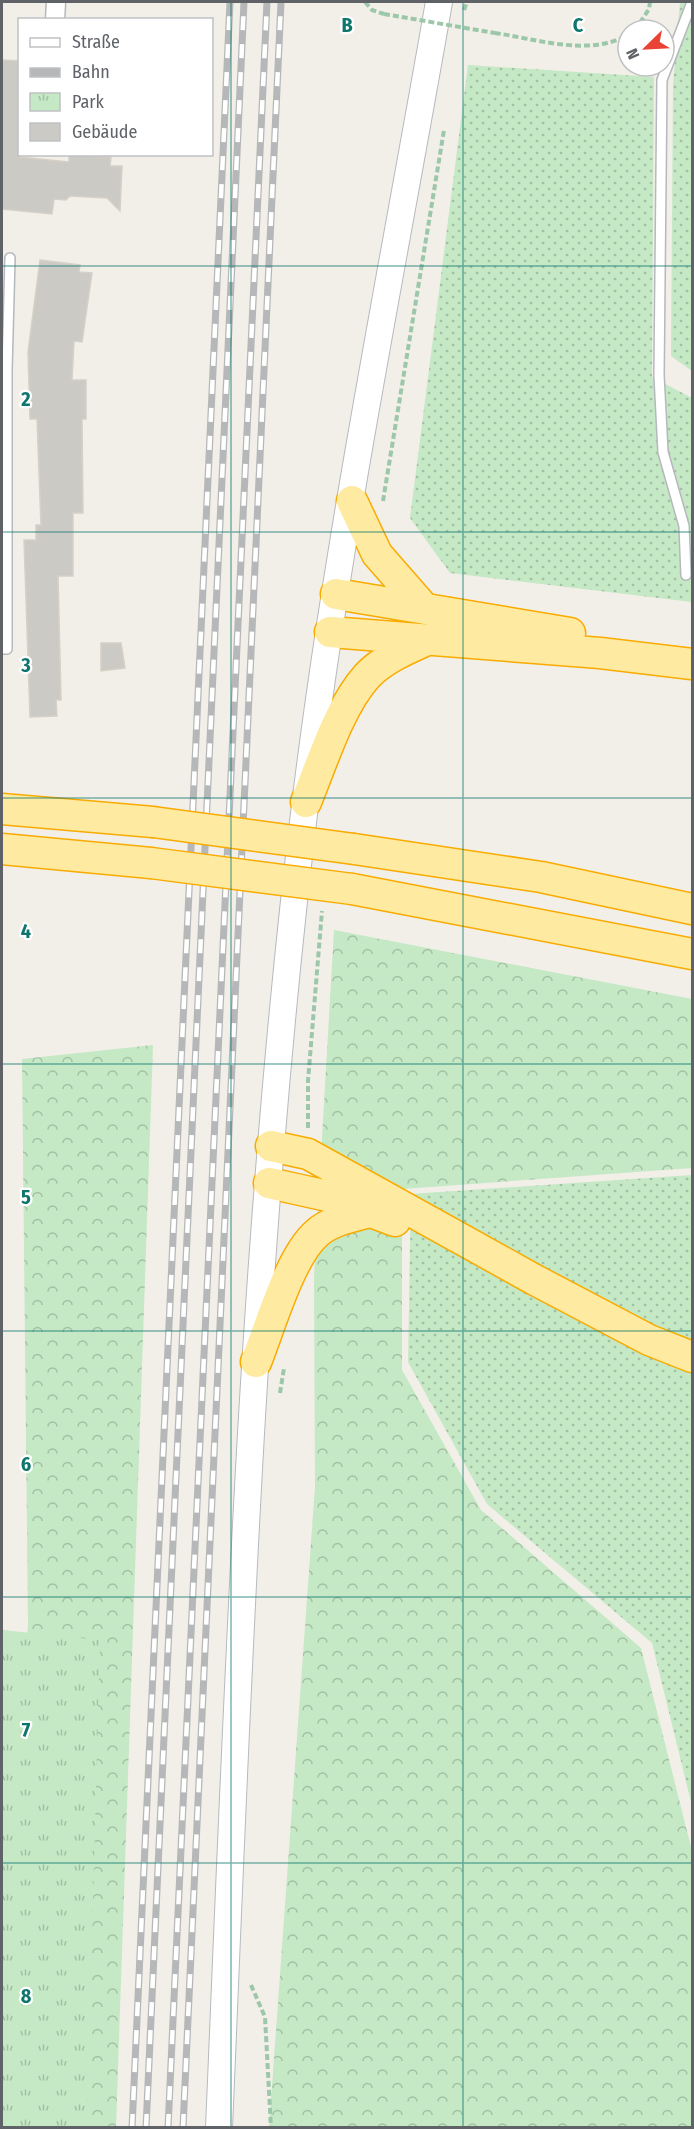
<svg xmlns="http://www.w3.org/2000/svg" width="694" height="2129" font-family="'Fira Sans Condensed',sans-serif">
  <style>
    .grass { fill: url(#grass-dots) }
    .forest { fill: url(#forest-crowns) }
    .park { fill: url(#park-tufts) }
    .building { fill: #cccac5; stroke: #d6d1c6; stroke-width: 1.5 }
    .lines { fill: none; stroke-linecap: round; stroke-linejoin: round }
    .service-casing { stroke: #b5b8bc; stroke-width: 12 }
    .minor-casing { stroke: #b5b8bc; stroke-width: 21 }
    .secondary-casing { stroke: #b6babf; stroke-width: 28 }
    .trunk-casing { stroke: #f9ab00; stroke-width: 33 }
    .path { stroke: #9cc7a9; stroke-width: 4; stroke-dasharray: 6 3; stroke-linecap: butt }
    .service { stroke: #fff; stroke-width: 9 }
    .minor { stroke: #fff; stroke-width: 18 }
    .secondary { stroke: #fff; stroke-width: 26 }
    .trunk { stroke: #feeaa1; stroke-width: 30 }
    .rail-casing { stroke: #b6b7b8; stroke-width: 7 }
    .rail { stroke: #fff; stroke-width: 4.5; stroke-dasharray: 14; stroke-linecap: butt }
    .trunk-bridge-casing { stroke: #f9ab00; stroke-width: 33; stroke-linecap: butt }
    .path-bridge { stroke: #9cc7a9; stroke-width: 4; stroke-dasharray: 6 3; stroke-linecap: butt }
    .trunk-bridge { stroke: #feeaa1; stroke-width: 30 }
    .grid { fill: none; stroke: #0f766e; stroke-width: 1.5; stroke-opacity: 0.55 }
    .grid-label { font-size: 20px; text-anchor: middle; font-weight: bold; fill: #0f766e; stroke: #fff; stroke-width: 4.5; stroke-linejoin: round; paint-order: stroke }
  </style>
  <defs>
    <pattern id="grass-dots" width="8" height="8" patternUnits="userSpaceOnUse" patternTransform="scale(1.5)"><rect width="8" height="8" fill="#c5e8c5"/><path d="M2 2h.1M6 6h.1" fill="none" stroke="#a3c0a4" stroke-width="1.8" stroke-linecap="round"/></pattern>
    <pattern id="forest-crowns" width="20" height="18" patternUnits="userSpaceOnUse" patternTransform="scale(1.5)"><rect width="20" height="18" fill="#c5e8c5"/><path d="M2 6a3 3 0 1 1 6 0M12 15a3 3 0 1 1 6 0" fill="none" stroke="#a3c0a4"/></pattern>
    <pattern id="park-tufts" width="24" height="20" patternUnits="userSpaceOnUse" patternTransform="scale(1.5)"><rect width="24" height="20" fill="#c5e8c5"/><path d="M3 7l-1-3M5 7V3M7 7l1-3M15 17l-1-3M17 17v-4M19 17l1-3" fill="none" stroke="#a3c0a4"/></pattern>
  </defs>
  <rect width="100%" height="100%" fill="#f1efe8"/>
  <path class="grass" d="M680,2H692V371L671,356L673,85Z
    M468,65L654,77L652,377L692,398V602L450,573L410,518Z
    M692,1175V1806L652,1643L487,1504L408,1362L411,1194Z"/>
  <path class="forest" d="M334,930L692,999V1168L402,1189V1370L481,1510L641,1648L692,1851V2127L269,2128L315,1487L314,1277Z
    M153,1045L116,2127H78L25,1656L28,1626L22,1059Z"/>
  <path class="park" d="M2,1630L100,1640L87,2127H2Z"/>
  <path class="building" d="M2,60L20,61V157L69,162V155L111,157L110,166H122L120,211L107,198L70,196L66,200L54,199L52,214L2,209Z
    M40,260L80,265L79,272L92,273L82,342L74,341L72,380H86V419H82L83,513H73V576H58L61,700H56L57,716L30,717L24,540H36V525H41L37,419H30L28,352Z
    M101,643H121L125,668L101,671Z"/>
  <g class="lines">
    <defs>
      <path id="service" d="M686,575L684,526L663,452L659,375L662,80L692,2
        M2,649H7V370L10,258"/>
      <path id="minor" d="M55,20L56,2"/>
      <path id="secondary" d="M219,2128C238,1684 252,1238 306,797C339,531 393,266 439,2"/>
      <path id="trunk" d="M352,501L377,554L425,609
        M336,594L570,633
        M330,632L600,653L692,664
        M306,802C322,763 339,707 367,676C383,659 407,649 427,640
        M2,809L153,822
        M2,849L151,863
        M354,849L541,877L692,909
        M352,889L692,954
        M271,1146L308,1154L535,1280L649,1340L692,1357
        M269,1183L332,1197L395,1221
        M256,1362C270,1327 290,1256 317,1233C331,1220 355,1216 373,1211"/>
    </defs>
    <use href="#service" class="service-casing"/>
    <use href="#minor" class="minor-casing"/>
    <use href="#secondary" class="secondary-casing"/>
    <use href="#trunk" class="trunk-casing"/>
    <path class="path" d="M365,2L372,10L384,14
      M464,10L467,2
      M635,30L649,9L650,2
      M495,33C537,39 588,57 628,35
      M383,501L444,130
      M308,1128V1081L322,911
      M280,1393L284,1368
      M251,1985L265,2017L271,2128"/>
    <use href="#service" class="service"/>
    <use href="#minor" class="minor"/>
    <use href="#secondary" class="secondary"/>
    <use href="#trunk" class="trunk"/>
    <defs>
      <path id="rail" d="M132,2128L230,2
        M146,2128L244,2
        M168,2128L267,2
        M183,2128L281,2"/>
    </defs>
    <use href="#rail" class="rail-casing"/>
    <use href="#rail" class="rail"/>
    <defs>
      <path id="trunk-bridge" d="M153,822L354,849
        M151,863L352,889"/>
    </defs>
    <use href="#trunk-bridge" class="trunk-bridge-casing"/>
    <path class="path-bridge" d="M384,14L495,33"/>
    <use href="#trunk-bridge" class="trunk-bridge"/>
  </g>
  <path class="grid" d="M231,2V2128M463,2V2128M2,266H692M2,532H692M2,798H692M2,1064H692M2,1331H692M2,1597H692M2,1863H692"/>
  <g class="grid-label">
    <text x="347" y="32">B</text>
    <text x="578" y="32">C</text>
    <text x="26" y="406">2</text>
    <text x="26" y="672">3</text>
    <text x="26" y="938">4</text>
    <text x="26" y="1204">5</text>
    <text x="26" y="1471">6</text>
    <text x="26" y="1737">7</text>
    <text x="26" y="2003">8</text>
  </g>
  <rect width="694" height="2129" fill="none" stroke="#5f6368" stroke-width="6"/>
  <rect x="18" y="18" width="195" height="138" fill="#ffffff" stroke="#bfc1c3" stroke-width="1.5"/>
  <rect x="30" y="38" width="30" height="9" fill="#ffffff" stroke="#bfc1c3" stroke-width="1.5"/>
  <text x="72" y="48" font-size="18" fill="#5f6368">Straße</text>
  <rect x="30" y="68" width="30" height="9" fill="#b6b7b8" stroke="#bfc1c3" stroke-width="1.5"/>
  <text x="72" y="78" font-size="18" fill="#5f6368">Bahn</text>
  <rect x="30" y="93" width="30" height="18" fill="url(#park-tufts)" stroke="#bfc1c3" stroke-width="1.5"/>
  <text x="72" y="108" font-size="18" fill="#5f6368">Park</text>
  <rect x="30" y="123" width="30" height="18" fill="#cccac5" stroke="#bfc1c3" stroke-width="1.5"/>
  <text x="72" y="138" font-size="18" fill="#5f6368">Gebäude</text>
  <g transform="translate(646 48) rotate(246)"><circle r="28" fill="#ffffff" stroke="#bfc1c3" stroke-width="1.5"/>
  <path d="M0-4.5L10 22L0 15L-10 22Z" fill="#ea4335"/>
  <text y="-9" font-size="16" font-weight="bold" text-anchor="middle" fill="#5f6368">N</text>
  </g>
</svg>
